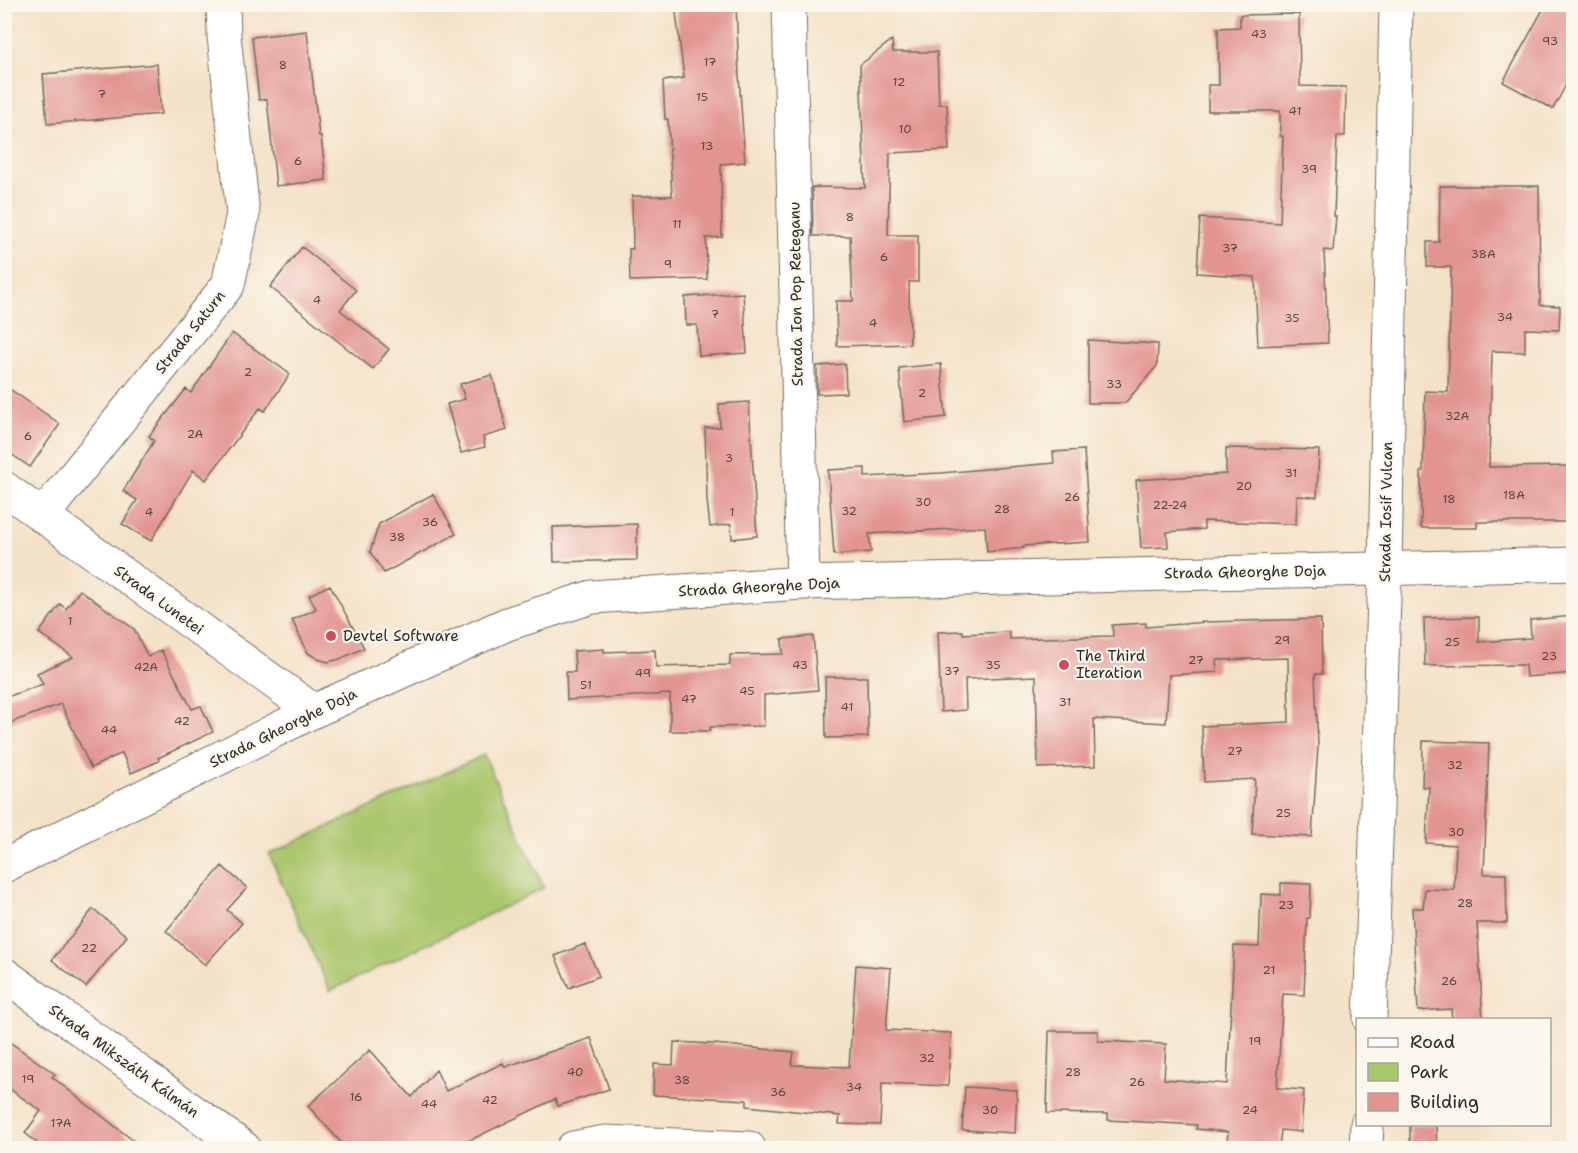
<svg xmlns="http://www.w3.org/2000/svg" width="1578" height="1153" font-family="'Shantell Sans',sans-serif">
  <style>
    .green { fill: #abc76e; stroke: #6b794c; stroke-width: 1.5 }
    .building { fill: #e29491 }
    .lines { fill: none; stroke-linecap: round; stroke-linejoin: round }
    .minor-casing { stroke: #716b62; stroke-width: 35 }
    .minor { stroke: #fff; stroke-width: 33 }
    .poi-dot { fill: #d1495b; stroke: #fbf7ec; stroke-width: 2 }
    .labels { text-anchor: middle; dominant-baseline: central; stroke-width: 4.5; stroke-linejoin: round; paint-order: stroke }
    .number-label { font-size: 12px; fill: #594544 }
    .street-label { font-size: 15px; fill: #2b2b2b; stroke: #fbf7ec }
    .poi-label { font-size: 15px; fill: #2b2b2b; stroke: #fbf7ec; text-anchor: start }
  </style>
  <rect width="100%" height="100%" fill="#fbf7ec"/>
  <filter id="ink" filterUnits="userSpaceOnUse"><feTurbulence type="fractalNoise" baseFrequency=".0167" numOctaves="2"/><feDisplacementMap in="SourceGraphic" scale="12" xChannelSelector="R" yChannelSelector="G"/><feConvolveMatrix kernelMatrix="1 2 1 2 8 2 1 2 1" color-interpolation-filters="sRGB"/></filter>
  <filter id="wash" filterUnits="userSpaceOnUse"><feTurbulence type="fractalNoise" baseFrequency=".008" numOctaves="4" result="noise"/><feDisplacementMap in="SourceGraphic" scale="24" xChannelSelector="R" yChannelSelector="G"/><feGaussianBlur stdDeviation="1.35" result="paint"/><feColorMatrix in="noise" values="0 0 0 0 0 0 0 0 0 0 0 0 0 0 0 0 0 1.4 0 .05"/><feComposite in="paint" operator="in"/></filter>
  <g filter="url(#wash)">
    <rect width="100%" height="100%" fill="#f4e2c8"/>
    <path class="green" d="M484,755L544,888L330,991L269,854Z"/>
    <g id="blocks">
      <path class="building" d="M675,4H736L739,76L745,162L721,164L722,237L706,238L707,279L630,281L629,249H633L632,196H672L668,119H665L663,81L684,78Z
        M1546,4H1563L1574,11V89L1566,85L1553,109L1503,82Z
        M1299,14L1300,86L1346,87L1345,136H1337L1334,216H1336L1333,251L1324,250L1328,343L1258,346L1255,277L1197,273L1200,218L1280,223L1283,136H1280V111H1208V85H1219L1218,28L1240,27V15Z
        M307,31L319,136H321L326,180L276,186L267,99L259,100L252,37Z
        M892,40L893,52H937L939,104H947L949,150L890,153L888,235H918V282H909L910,344L837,346L836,301H853L850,236H813L812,187L865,188L860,65Z
        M157,64L161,114L47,124L43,74Z
        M1440,186H1539L1540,305L1560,306L1559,330L1525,329V352L1492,351L1489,467L1574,466V522H1477V528H1421V471H1423L1425,391L1448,392L1451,267H1427V242H1439Z
        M302,247L356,290L340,310L389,349L373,369L270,287Z
        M743,293L747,353L699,356L697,325H686L685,297Z
        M232,333L290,374L265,411L260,408L206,480L193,470L151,541L122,524L137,500L123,491L154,441L149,436L186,389L191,393Z
        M1088,340L1158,344L1157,366L1125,403H1088Z
        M845,364L846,393L817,394V366Z
        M941,364L946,417L904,422L899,368Z
        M492,375L507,430L483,437L485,447L461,453L447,404L465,399L460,384Z
        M4,385L60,424L30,467L4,449Z
        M749,402L757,536L732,539L731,524L710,527L707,500L705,428L720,427L719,404Z
        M1226,448L1319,450L1317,497L1297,496L1296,524L1204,521V529L1167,532L1168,547L1141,548L1136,480L1226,474Z
        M1084,450L1090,542L1023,546L1024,548L987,552L985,527L869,534L871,552L834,555L828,470L865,468V477L941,473L1054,463L1053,452Z
        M433,494L456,534L384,573L370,552L379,524Z
        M637,524V560L554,562L553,527Z
        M330,585L364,648L340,659L328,662L318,659L308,653L292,620L316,609L309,595Z
        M80,590L134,629L148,657L161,650L192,709L201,706L213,732L158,758L159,761L131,773L122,753L91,768L61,704L4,725V698L43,684L37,673L73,657L39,633L60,604L66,609Z
        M1574,616V673L1526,677L1525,665L1425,666L1424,618L1479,617V642L1531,638L1530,620Z
        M1321,619L1322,674H1315L1318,746L1312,837L1252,834L1255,779L1204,782L1202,726L1289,722L1288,658L1216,660L1217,672L1169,675L1166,723L1094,719L1095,766L1038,768L1036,676L965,679L966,710L941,712L938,632L963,631V634L1009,632L1010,639L1113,636L1112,625L1146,623V627L1207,622Z
        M813,636L818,690L764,695V726L710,727V731H670V694L567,700L566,672H575L574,651L604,649V652L655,650L656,667L730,665V655L783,654L782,639Z
        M825,677H867L868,737L826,738Z
        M1423,741L1489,743L1484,874H1506L1507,923H1477L1483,1020H1452L1451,1009L1418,1011L1412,908H1423L1425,889L1454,890L1456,845L1426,843L1429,787H1422Z
        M222,866L247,888L227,910L242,923L205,965L166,931Z
        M1281,883L1311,884L1310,918H1307L1304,995L1283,994L1277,1088L1304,1090L1301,1132L1281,1130L1279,1147L1227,1142L1228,1132L1196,1129L1197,1125L1108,1120V1114L1047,1113L1049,1031H1098V1041L1166,1044L1164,1079L1227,1084L1234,946L1259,947L1261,894L1281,895Z
        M93,909L127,936L86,987L52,960Z
        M585,944L599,976L569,988L555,956Z
        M856,965L891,968L886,1030L951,1033L948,1086L882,1083L880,1125L839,1124L840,1116L747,1106V1100L653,1095L654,1064L673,1065L674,1042L715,1044L794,1052L792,1065L849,1067Z
        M4,1038L55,1074L52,1077L144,1149H44L25,1133L41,1111L4,1085Z
        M591,1038L609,1089L558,1106L555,1099L464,1143L459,1149H347L308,1106L370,1050L412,1097L436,1070L446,1091L503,1063L505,1067Z
        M965,1087L1017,1090L1015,1133L962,1130Z
        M1410,1125H1436L1437,1149H1410Z"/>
    </g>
  </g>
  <g filter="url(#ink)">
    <use href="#blocks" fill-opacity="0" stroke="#716b62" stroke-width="1.5"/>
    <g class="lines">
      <defs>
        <path id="minor" d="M789,4L803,583
          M4,488L314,711
          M42,516L228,285L243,214L224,36L223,4
          M4,866L314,711L507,624L592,597L803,583L1574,564
          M4,974L244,1148
          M1370,1020L1385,569L1396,4
          M573,1148L605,1142L749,1148
          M1366,1148L1367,1124"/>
      </defs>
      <use href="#minor" class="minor-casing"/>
      <use href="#minor" class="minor"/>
    </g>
  </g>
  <g class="poi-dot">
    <circle cx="331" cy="636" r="6"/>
    <circle cx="1064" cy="665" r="6"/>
  </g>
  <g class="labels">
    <g class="number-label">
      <text x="1259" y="34">43</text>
      <text x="1550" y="41">93</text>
      <text x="710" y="62">17</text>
      <text x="283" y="65">8</text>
      <text x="899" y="82">12</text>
      <text x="102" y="94">7</text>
      <text x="702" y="97">15</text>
      <text x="1295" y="111">41</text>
      <text x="905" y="129">10</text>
      <text x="707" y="146">13</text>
      <text x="298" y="161">6</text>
      <text x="1309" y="169">39</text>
      <text x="850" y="217">8</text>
      <text x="677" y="224">11</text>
      <text x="1230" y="248">37</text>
      <text x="1483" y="254">38A</text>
      <text x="884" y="257">6</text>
      <text x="668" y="264">9</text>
      <text x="317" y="300">4</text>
      <text x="715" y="314">7</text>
      <text x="1505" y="317">34</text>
      <text x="1292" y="318">35</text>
      <text x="873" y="323">4</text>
      <text x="248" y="372">2</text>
      <text x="1114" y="384">33</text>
      <text x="922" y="393">2</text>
      <text x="1457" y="416">32A</text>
      <text x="195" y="434">2A</text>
      <text x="28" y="436">6</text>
      <text x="729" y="458">3</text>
      <text x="1291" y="473">31</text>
      <text x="1244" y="486">20</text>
      <text x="1514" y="495">18A</text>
      <text x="1072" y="497">26</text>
      <text x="1449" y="499">18</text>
      <text x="923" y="502">30</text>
      <text x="1170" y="505">22-24</text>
      <text x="1002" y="509">28</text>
      <text x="849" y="511">32</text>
      <text x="149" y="512">4</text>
      <text x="732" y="512">1</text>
      <text x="430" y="522">36</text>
      <text x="397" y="537">38</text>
      <text x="70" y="621">1</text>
      <text x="1282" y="640">29</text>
      <text x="1452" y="642">25</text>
      <text x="1549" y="656">23</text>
      <text x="1196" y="660">27</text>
      <text x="800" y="665">43</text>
      <text x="993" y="665">35</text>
      <text x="146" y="667">42A</text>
      <text x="952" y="671">37</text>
      <text x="643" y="673">49</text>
      <text x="586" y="685">51</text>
      <text x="747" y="691">45</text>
      <text x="689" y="699">47</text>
      <text x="1065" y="702">31</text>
      <text x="847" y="707">41</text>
      <text x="182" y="721">42</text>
      <text x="109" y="730">44</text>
      <text x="1235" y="751">27</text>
      <text x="1455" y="765">32</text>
      <text x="1283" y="813">25</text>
      <text x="1456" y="832">30</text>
      <text x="1465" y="903">28</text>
      <text x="1286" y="905">23</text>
      <text x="89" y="948">22</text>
      <text x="1269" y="970">21</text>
      <text x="1449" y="981">26</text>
      <text x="1255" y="1041">19</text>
      <text x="927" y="1058">32</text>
      <text x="575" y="1072">40</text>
      <text x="1073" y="1072">28</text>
      <text x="28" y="1079">19</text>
      <text x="682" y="1080">38</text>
      <text x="1137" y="1082">26</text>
      <text x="854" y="1087">34</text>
      <text x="778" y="1092">36</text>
      <text x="356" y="1097">16</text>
      <text x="490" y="1100">42</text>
      <text x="429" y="1104">44</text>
      <text x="990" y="1110">30</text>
      <text x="1250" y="1110">24</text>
      <text x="61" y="1123">17A</text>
    </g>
    <g class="street-label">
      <text transform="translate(796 294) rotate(-91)">Strada Ion Pop Reteganu</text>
      <text transform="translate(190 332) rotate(-51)">Strada Saturn</text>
      <text transform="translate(1386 512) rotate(-89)">Strada Iosif Vulcan</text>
      <text transform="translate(1245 572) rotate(-1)">Strada Gheorghe Doja</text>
      <text transform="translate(759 587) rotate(-3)">Strada Gheorghe Doja</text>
      <text transform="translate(159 600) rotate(36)">Strada Lunetei</text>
      <text transform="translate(283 728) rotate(-26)">Strada Gheorghe Doja</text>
      <text transform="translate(124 1061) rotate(36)">Strada Mikszáth Kálmán</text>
    </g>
    <g class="poi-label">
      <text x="343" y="636">Devtel Software</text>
      <text x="1076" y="656">The Third<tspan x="1076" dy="17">Iteration</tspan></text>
    </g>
  </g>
  <rect width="1578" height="1153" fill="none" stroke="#fbf7ec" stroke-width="24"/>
  <rect x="1356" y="1018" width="195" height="108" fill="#fbf7ec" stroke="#a8a59f" stroke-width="1.5"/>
  <rect x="1368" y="1038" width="30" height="9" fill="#ffffff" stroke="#a8a59f" stroke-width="1.5"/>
  <text x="1410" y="1048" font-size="18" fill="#2b2b2b">Road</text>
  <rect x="1368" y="1063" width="30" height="18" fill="#abc76e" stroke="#a8a59f" stroke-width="1.5"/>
  <text x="1410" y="1078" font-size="18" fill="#2b2b2b">Park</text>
  <rect x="1368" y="1093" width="30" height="18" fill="#e29491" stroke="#a8a59f" stroke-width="1.5"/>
  <text x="1410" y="1108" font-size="18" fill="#2b2b2b">Building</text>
</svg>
